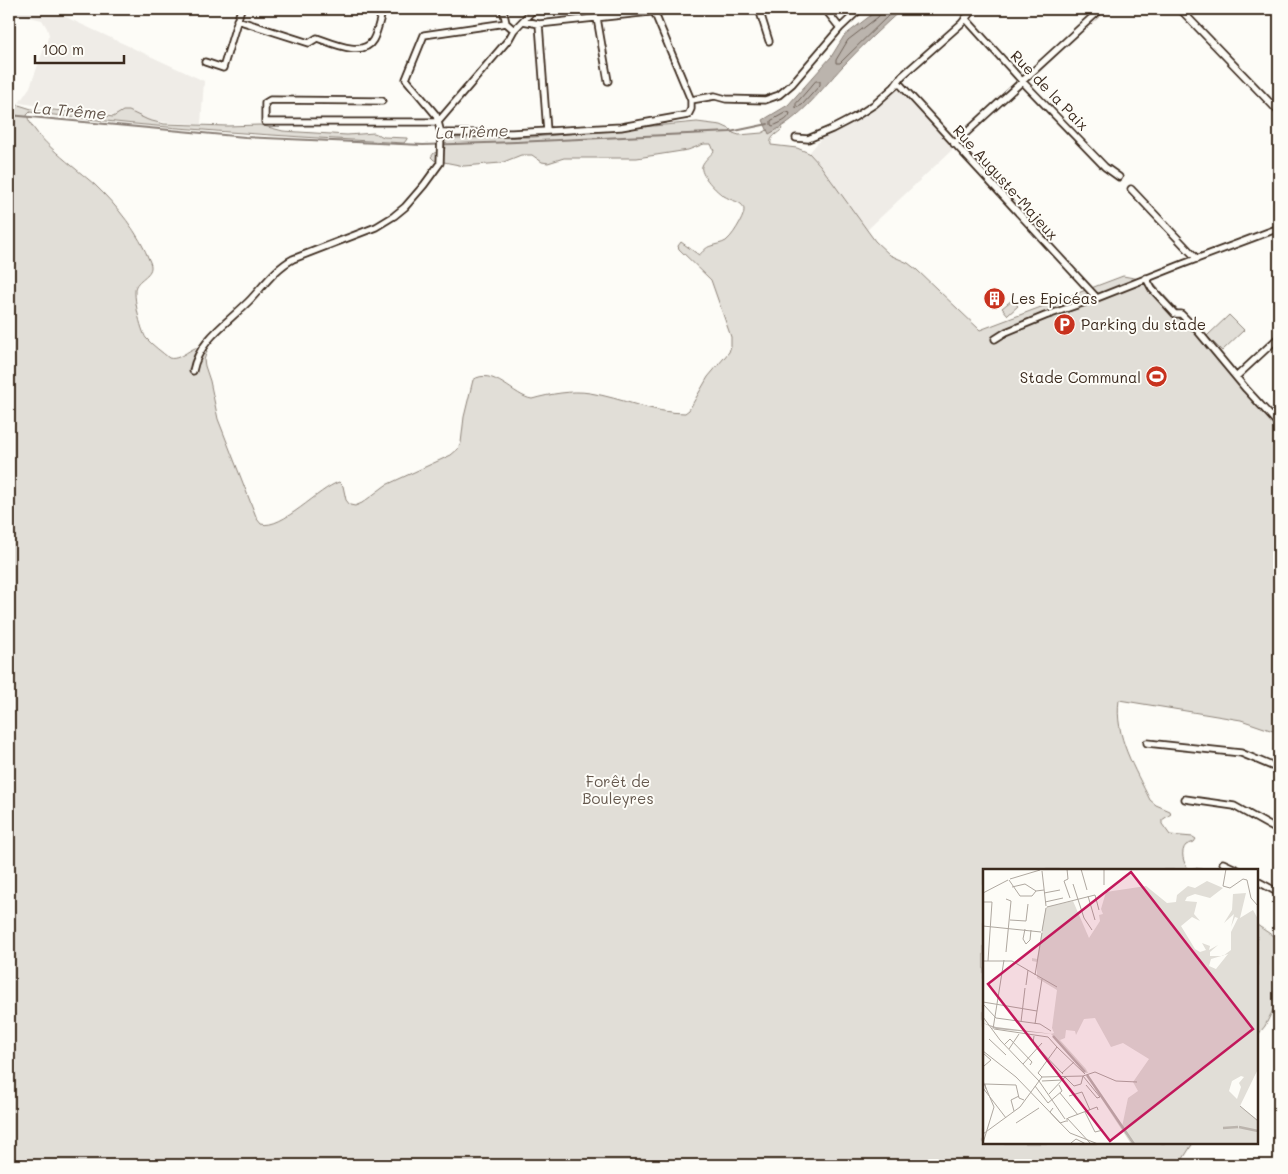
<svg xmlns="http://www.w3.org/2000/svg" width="1288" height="1174" font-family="Mali,sans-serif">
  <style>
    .built { fill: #efece7 }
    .green { fill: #e1ded7; stroke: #8e847a }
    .water { fill: #bbb4ad; stroke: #887d74 }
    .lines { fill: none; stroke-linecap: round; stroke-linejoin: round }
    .shore { stroke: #6e6157; stroke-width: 1 }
    .stream { stroke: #887d74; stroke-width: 2 }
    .street-casing { stroke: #3b2a1e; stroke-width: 9 }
    .street { stroke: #fdfcf7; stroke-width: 5.5 }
    .labels { text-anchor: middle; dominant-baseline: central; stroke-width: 4; stroke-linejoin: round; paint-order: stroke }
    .street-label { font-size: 15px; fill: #3b2a1e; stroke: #fdfcf7 }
    .poi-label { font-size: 15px; fill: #3b2a1e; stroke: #fdfcf7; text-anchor: start }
    .park-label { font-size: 15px; fill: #64574c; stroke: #fdfcf7 }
    .water-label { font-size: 16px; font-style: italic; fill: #615349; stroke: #fdfcf7 }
    .inset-river { fill: none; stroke: #bbb4ad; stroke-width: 2.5 }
    .inset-road { fill: none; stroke: #afa8a0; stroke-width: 1 }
    .view { fill: #c2185b; fill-opacity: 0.15; stroke: #c2185b; stroke-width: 2.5 }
    .inset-edge { fill: none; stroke: #3b2a1e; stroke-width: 2.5 }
  </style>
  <rect width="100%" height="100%" fill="#fdfcf7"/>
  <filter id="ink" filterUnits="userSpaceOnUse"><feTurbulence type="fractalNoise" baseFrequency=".02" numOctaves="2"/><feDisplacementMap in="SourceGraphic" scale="10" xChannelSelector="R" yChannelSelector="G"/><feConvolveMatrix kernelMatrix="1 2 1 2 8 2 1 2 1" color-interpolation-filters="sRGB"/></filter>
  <g filter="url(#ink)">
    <path class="built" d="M9,9H56L57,13L204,81L201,124L171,123L19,103L30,87L49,35L47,28L42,20L14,13L11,18L9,17Z
      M896,84L951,141L949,144L953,149L867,230L820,165L809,153L832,126Z"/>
    <path class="green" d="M594,9H636L594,13Z
      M9,102L38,111L54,110L77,113L85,114L91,117L100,115L113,117L123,111H129L148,120L164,124L227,126L260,125L283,131L347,135L374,133L384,137L407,138V139L404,143C281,136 159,129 38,113L30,112L27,115C33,138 76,168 95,185C117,206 139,233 150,262C155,274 141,277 136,286C132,294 141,331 146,338C152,345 162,352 169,358C183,362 196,338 207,351L204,360L205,366L210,381L218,419L257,519L261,524C282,530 319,488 339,482L343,486L346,500L350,505L355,506L362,503L386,485L451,455L458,449L461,443L464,417L473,380C492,366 515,397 532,399C550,394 572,390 590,393C622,398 652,413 685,413L689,410L708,377L729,352L731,346V337L711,280L679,249L678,246L681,242L699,255C703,252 706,247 711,246C716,244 721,244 726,241C732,236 736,229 740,222C751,201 737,204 724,196C717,192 699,174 702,166C704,160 711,155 714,151L711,144H704L688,150L637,158H564L548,163L542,162L532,155H521L501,163L464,166L434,160L431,157L434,153L444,151L445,148L444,141L448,138L534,137L697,122L721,125L730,129L733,133L739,135L762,133L773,127L780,126L782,129C778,134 769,136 771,145L797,148L809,153L820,165L875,241L890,255L908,263L917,270L980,330L1123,276L1151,281L1279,421V733L1241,720L1119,700C1114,736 1135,769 1150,800L1156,805L1170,811L1171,814L1162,820V824L1170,835L1193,837L1196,839L1194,842C1192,843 1188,844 1186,845C1180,851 1183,864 1189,869L1195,868L1207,870H984V1143H1193L1179,1165H9Z
      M1012,300L1018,306L1008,315L1002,308Z
      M1229,315L1244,330L1222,351L1207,336Z
      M1257,925L1279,940V998L1265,1026L1257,1036Z"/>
    <path class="water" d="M879,9H902C882,27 862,46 843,66C819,92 802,117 769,134L763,120L788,105L831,57L844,36Z"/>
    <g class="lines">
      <path class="shore" d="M882,9L881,13L878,17L848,40L836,60V63H840L895,9
        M816,81H820V85L802,105L796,108V104Z
        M787,112L790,113C789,120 779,123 773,126L771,125V121Z"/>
      <path class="stream" d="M9,115L245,137L423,145L516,142L730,132L768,124"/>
      <defs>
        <path id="street" d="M503,9L506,23L514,30
          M759,9L769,41
          M825,9L840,28
          M1180,9L1279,112
          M597,18L608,81
          M965,18L1022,81L1105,167L1119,177
          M237,20L309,43L317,38C332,43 363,58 373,40C378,31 380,18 383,9
          M523,21L539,24L678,9
          M539,24L547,131
          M205,62L223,68L241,9
          M898,82L1097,298
          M691,100L715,96L726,99L765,100L779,95L792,84L840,28L860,9
          M382,101L270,100L265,103V122H438L436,115L406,79L424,35L506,23
          M441,133H512L621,127L688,115L691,109V100L653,9
          M796,138L808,139L832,129L855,117L875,104L894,87L902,76L962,23L973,9
          M954,144L1101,9
          M1131,189L1197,259
          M1146,278L1152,289L1175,314H1181L1197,330L1246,389L1279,425
          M995,339L1006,332L1045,316L1097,298L1183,264L1279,228
          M193,371C199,339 230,321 251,299C264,285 276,268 293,259L376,227L394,216L405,207L424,185L440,163L441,133L438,122L509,39L514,30L534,9
          M1236,377L1279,337
          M1147,743L1241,753L1279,769
          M1185,799L1234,806L1279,831
          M1223,863L1238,870
          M1257,881L1279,893"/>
      </defs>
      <use href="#street" class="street-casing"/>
      <use href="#street" class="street"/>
    </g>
  </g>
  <defs>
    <symbol id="building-disc" viewBox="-11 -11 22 22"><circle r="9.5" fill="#c8321e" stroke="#fdfcf7"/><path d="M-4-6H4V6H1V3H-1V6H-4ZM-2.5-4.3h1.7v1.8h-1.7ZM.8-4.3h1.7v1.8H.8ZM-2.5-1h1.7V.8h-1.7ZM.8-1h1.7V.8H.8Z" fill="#fff"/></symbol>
    <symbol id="parking-disc" viewBox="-11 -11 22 22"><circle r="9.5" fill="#c8321e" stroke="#fdfcf7"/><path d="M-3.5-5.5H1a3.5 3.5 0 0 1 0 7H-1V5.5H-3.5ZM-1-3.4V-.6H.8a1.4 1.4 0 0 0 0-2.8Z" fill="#fff"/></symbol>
    <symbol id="stadium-disc" viewBox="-11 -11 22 22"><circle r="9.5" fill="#c8321e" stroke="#fdfcf7"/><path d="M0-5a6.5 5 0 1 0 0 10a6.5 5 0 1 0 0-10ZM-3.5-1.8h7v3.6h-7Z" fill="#fff"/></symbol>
  </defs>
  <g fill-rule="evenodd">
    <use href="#building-disc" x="982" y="286" width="25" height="25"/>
    <use href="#parking-disc" x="1052" y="312" width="25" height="25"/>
    <use href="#stadium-disc" x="1144" y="364" width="25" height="25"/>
  </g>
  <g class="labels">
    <g class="street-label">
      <text transform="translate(1050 90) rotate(46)">Rue de la Paix</text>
      <text transform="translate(1006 182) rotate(48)">Rue Auguste-Majeux</text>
    </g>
    <g class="poi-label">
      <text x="1011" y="298">Les Epicéas</text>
      <text x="1081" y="324">Parking du stade</text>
      <text x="1141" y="377" text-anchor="end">Stade Communal</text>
    </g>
    <g class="park-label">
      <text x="618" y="781">Forêt de<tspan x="618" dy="17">Bouleyres</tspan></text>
    </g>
    <g class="water-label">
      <text transform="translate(70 110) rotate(5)">La Trême</text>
      <text transform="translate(472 131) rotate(-2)">La Trême</text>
    </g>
  </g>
  <g transform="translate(983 869)">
    <rect width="275" height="275" fill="#fdfcf7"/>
    <path d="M224,12L240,19L227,29L212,25L204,28L202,32L214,33L211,45L217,52L209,48L198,57L212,80L217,83L223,81L219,74L227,77L226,81L235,76L227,83V87H240L248,81V63L255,49L252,48L248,58L251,45L241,54L249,41L250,25L263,24L257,49L270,41L275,50V200L257,237L275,251V275H148L105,209L139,258L145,229L155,222L150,213L166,190L140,174L128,178L112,149L101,150L93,166L92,162L83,161L82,169L77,171L103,200L105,204H102L68,165L71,164L69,159L74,121L54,109V93L49,92V89L54,90L63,38L90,32L106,69L117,52L116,46L120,45L118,40L123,23L163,17L184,34L193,33L194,26L205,17L212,19ZM245,85L233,100L226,97L228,90ZM258,207L261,208L256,214L258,218L254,230L246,222L249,212Z" fill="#e1ded7" fill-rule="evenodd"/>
    <path d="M0,154L13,158L70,165L13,160Z" fill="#bbb4ad"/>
    <path class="inset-river" d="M70,167L102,203M104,206L151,275M256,258L275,262M240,259L255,258"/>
    <path class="inset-road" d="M84,0L85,10L81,12L87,29M98,0L104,21M121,0V16M243,0L240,17L247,19L260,10L264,11L268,29L275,37M59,2L63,37M27,10L57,1M26,11L37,27H49L53,22M90,15L101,49L109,61M29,18L42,15L53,22L61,21M0,24L25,11M61,24L77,21M105,27L112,51M0,33H9L5,92M62,33L80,29M64,38L112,26L116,41M27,51L43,52L45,35M0,57L58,63M42,60L40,70L43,75L47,71L48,61M59,62L63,39M23,83L28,32L23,30M0,92H29L74,118M52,106L59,64M43,116L45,101M0,133L54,142M0,135L13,149M0,148L17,171L56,212L82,250M13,149L57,155L68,162M38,153L42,119M52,155L59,110M10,160L21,91M11,160L65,168L74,178M51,167L50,174L80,205M6,170L23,186M21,176L27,170L49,193L47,196M26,180L36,165M0,182L33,208L87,264L115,275M0,184L8,191L1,197M40,195L59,174M79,204L91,193M100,207L117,228M59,208L100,207L112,203L133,212L154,213M82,208L91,217L98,215L100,207M0,212L11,238L0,274M59,212L79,211M103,216L114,229L117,228M52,217L65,234L79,222L76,216M0,219L23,249M3,220L2,215L33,216L36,229L41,231M77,224L95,246M66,225L82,208M86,227L99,223L107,241M257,237L275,252M70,239L67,243L77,254L83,252M31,242L28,231L36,227M102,243L112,263L120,261M85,249L114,238L115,241M84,253V249L108,275M33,254L56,239M0,265L37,238L59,208L55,204L74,178L102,205M88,274L93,270L103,275"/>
    <path class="view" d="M148,3L270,160L127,272L5,115Z"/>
    <rect width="275" height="275" class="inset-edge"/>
  </g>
  <rect width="1288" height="1174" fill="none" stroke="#fdfcf7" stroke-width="30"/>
  <rect x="15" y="15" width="1258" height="1144" fill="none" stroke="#3b2a1e" stroke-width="2" filter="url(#ink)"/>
  <path d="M35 55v8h89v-8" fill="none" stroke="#3b2a1e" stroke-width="2.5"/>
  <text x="42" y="55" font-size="15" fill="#3b2a1e" stroke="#fdfcf7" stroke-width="4" paint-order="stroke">100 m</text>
</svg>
